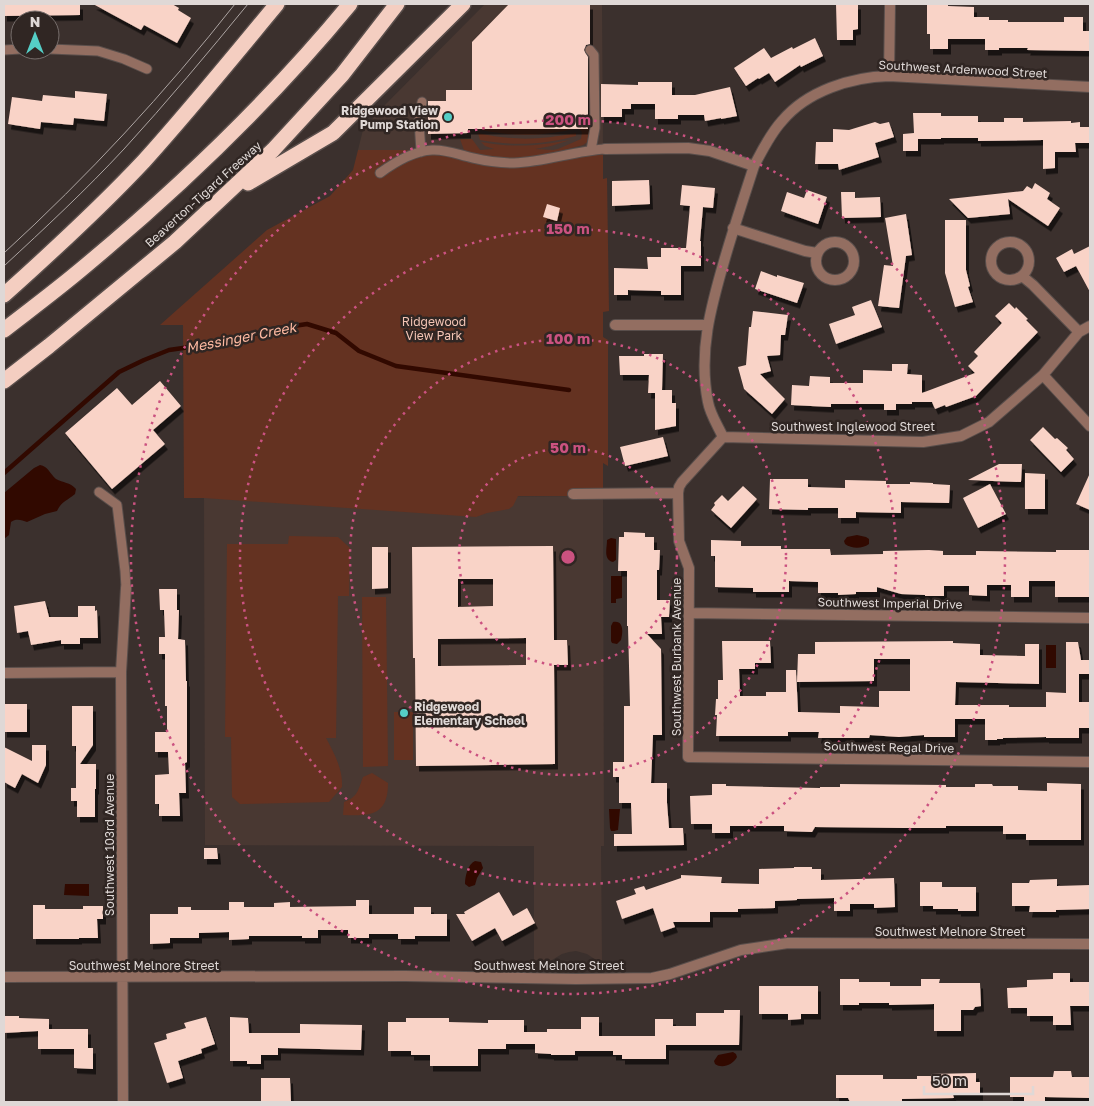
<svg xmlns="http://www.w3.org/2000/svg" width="1094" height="1106" font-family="'Golos Text',sans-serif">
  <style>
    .built { fill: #493832 }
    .green { fill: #643221 }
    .water { fill: #310900 }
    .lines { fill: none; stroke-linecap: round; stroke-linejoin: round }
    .stream { stroke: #310900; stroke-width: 4.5 }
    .building { fill: #f9d3c7; fill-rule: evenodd; filter: url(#shadow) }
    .service-casing { stroke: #594e4b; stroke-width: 11 }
    .minor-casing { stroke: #594e4b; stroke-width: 12 }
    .motorway-casing { stroke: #594e4b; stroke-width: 18 }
    .service { stroke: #936e61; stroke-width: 9 }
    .minor { stroke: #936e61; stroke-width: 10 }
    .motorway { stroke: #f4cec1; stroke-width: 15 }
    .tram { stroke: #aca4a2; stroke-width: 1 }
    .ring { fill: none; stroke: #cb5280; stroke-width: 2.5; stroke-dasharray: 2.5 5 }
    .poi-dot { fill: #55cec6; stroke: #302623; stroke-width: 2 }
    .labels { text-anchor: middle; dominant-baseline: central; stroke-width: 5; stroke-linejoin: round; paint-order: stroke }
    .street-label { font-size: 12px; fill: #dfd8d6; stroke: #302623 }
    .poi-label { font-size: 12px; font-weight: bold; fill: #dfd8d6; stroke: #302623; text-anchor: end }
    .park-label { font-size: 12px; fill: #f4c5b5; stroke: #302623 }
    .water-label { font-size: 14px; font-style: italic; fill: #feb9a1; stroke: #302623 }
    .centre { fill: #cb5280; stroke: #302623; stroke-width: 2.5 }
    .ring-label { font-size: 15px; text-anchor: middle; font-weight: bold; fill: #cb5280; stroke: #302623; stroke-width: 5; stroke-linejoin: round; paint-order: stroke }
  </style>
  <defs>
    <filter id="shadow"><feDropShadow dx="3" dy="5.5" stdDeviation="0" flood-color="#0009"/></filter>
  </defs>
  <rect width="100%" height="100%" fill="#3b302d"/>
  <path class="built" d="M485,4H602L603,150H358L363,130L380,110Z
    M603,496L604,846H601L602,960H596L587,954L576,951L569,952L562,954L552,960H534V846L205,845L204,498Z"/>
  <path class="green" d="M481,129H575C541,136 516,137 481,130Z
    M579,129H592L589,141L583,145L564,150H603V179L607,178L609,311L603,312V337L608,340V466L603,463V496H518L513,506L509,509L487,513L476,517L204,498H184L183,325H160L267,230L330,196L353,170L358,150H464L460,139H472L480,150L494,149L485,146L481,142C514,148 538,146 570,140L551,146L535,149L553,150L558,149L581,139L582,132Z
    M478,133C515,141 539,140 576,133V136C542,145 515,146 480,140Z
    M289,536L338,537L350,548L349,596H338L336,738H326C334,753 343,769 342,787L329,802L240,804L232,797L231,737H225L227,544H288Z
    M362,597H386L388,766L363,767Z
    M394,712H413V760H394Z
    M372,773L388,783C388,816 370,816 343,815L344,802C358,797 358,790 363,777Z"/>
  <path class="water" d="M40,465C48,466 50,474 56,479C63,483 70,482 76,489L75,494C68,500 61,502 57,511L45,514L27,522C22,520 16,518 11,522L9,535L4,539V493L34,468Z
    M857,535L866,537L869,539V544C862,549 852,549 845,544L844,541L847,537Z
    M611,538L616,539V560L613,562C603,559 607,549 607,540Z
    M611,576H622V598L616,599V603H611Z
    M613,622C624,620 623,632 621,640L617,644L612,643L611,641V626Z
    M1046,645H1056V668H1046Z
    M609,809H620L618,830L614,831H611L610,828Z
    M475,861L481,862L483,868L477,878L475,885L469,887L465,884C465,876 468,864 475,861Z
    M65,884H89V896L64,895Z
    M733,1052L736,1054L737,1057C733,1065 722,1069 715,1064L714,1061L718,1055Z"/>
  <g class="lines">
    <path class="stream" d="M4,473L119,372L144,360L169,350L218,343L274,329L307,324L336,333L359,351L396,366L569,390"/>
  </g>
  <path class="building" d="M4,4H80V15L4,16Z
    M93,4H172L179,8L178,10L191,18L177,43L144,25L141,30Z
    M509,4H590V44L586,45L584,50L588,57V129H468V133L428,134V101H446V90H472V42Z
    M836,4H858V29L853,30V40H837Z
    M927,4H948V6L974,7V17H989V20H1008V22H1064V17H1083V31H1090V51L1027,50L1028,48H999V50H985V39H948V49H930V34H927Z
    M815,38L823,56L801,67L800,65L775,82L769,73L759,79L758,78L746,86L734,68L764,48L771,58L792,47L793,49Z
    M638,82H672V95H695L730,87L737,116L721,119V118L705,121L704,115H678V119H655V104H631V109H622V117H601V84L638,85Z
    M75,91L107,94L104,121L74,118L73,125L41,122L40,129L8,124L12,97L42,101L43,95L75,98Z
    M913,113H941V116H978V122H1004V118H1023V122L1071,121V123L1080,122V127H1090V143H1075L1076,152H1055V168L1043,169V140L978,141V138H941V139H918V151H903V134L914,133Z
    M875,122L880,124L889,122L894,137L875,143L879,157L839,170L838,164H815L816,142H833V129L849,130Z
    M649,180L650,204L612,206V181Z
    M1035,183L1050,193L1047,199L1060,208L1048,226L1008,199L1010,214L968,218L949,199L1023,191L1027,186L1032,189Z
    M682,185L715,188L713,208L703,207L700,241H701V266H681V295H661V291L628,290V295H614V268L648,269L647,257H661V248H686L690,206L680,205Z
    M807,190L827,197L818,224L781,211L787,192L804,198Z
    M841,192H855V198L880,197L881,217L842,218Z
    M547,204L560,208L557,221L543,217Z
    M906,214L912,255L906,256L899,308L878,306L884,265L893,266L885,218Z
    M945,220H966V270L970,286L968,287L973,302L955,307L945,273Z
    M1090,246V292L1076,266L1064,272L1056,258L1072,249L1074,254Z
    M761,271L777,277V275L804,283L797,303L755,289Z
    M871,300L882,327L836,344L829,324L855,315L852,307Z
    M1009,303L1015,309L1016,307L1028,319L1026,320L1038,332L976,396L946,407L945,405L935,409L932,402H912V404H896V410H884V404H831V407L791,405L792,385L809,386L810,376L830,377V383H863V370L892,371V364H908L907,374L922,375V393L975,373L968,366L978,356L974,352L1002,323L995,316Z
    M753,311L788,315L785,335H781L780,355L767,356L771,371L760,374L785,399L772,414L744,389L738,367L746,365L749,327H751Z
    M644,354H663L662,390H672V403H676V426L655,430V393H648L649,375H620L619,356H644Z
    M160,381L181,406L153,430L165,444L112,489L65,433L117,388L132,405Z
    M1043,427L1055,439L1057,438L1068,448L1066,450L1074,459L1061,472L1030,440Z
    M663,437L668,456L625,466L620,447Z
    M999,464H1022L1021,482L968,480Z
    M1025,473L1045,474V509H1025Z
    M1090,473V510L1076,504Z
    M770,479H808V487L845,488V480L886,481V484H910V482L933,483V484L950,485L949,503L901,502V513L856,512V518H838V508H808V510L769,509Z
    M990,484L1006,514L978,528L963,498Z
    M743,486L757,499L731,528L711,510L715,505L714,503L722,495L728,501Z
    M624,532L645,533V537H654V550H660L659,570H657V600H670L669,617H661L662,634H647L661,649L662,735H653L651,783H667V803L669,828H683L684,845L614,846V834H632L631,803H619V777H613V762H624V706H630L628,626H627V571H618L619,537H624Z
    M711,540L741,541V546H781V549H830L831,555L883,554V551L929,550L943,551V555H976V551L1056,552V550H1089V597H1055V581H1029V597H1011V585H987V596L969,595V586H944V596H925V595L901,594L877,587V592H856V594L838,595V593H818V582L789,581V592H753V588L715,587V556H711Z
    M553,546L554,640H567L568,665H554L555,764L416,766L415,658H413L412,547ZM458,579H493V606L458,607ZM526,638V665L438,666V639Z
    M372,547H388V588L372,589Z
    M159,589H177V610H179L178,639L185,640L186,681H187V762L185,763L186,793H179L180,816H159V804H155V775L169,774L168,752H155V732H167V706H165V654H159V637H165L164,610H160Z
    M45,601L49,617H78V606H95V611L97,610L98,638H80V644H61V640L31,645L28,631L17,633L14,606Z
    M722,641H770L771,663H755V669H739L740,696H766V692H786V670H796L798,712L840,713V706L879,707V691H910V659H874V681L797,682L798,654H815V642L953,641V643L980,644V655L1025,656V644H1039V684L956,682L955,705H1009V707H1046V692L1066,693V642H1078L1081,660H1090V674H1079V702H1090V728H1079V738H1046V737L1003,738V739H997V740H985V719H955V737H924V735L899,737L870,735L869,738H818L819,732H788V736H716L717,715H715L716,699H718V680H723Z
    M5,704H27V732H4V713H5Z
    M72,706H93V745L80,764H96V789H95V817H77V801H71V788H76V746H72Z
    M32,745H46V765L38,783L22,774L15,788L4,782V747L32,761Z
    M1047,783L1081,784V840H1026V834H1003V826H946V828H903L815,827L812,832L784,831V826H730V833H712V824H691L690,796L712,795V784H726V786L820,788V787H840V784L946,785V787H975V784H992L993,786H1018V790L1047,791Z
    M204,848H217L218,859H204Z
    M794,867H812V869H821V880L894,878L895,907L874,908V904H850V911H834V898L797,899V900L775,901V908L738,909V912H710V922H673L675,927L661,932L653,908L622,919L616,901L636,894L634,889L644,886L646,890L681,878V875L722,877L721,883L759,884V869L794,868Z
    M1057,879V886L1090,885V909L1056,910V912H1029L1030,906H1012V883H1029L1030,880Z
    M920,882H942V887H976V911H958V909H933V906H920Z
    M499,892L513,916L527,908L535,923L502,941L495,928L472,941L456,914H465L464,912Z
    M356,900H369V914H414V907H431V914H447V936H415V939H398V934H369V938H348V930H318V938H302V936H249V939L229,940V932L199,933V938H170V943L150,944V914H178V907H191V910H229V902H244V907H274V903L290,902V907L356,906Z
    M33,905H45V909H83V906H103V919H97L98,938H79V939H33Z
    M1053,973H1070V982H1090V1006H1070L1071,1025H1053V1016H1027V1008H1008L1007,988L1027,987V980L1053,979Z
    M840,979H859V982H890V986H921V979H940L939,983H980L981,1006L975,1007L973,1010H961V1031H934V1004L889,1005V1003H859V1005H840Z
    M759,986H818V1014H801V1019L788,1020V1014H759Z
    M724,1010H740L739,1045H666V1059H622V1055H613V1051H575V1055H551V1054L535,1053V1044H506V1049H478V1066H430V1055H411V1051H388V1022H406V1018H449V1022L488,1023V1020H524V1032H547V1029H581V1017H599V1036H655V1019H673V1026H696V1013H724Z
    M4,1016H19V1018L49,1019V1029H88V1048H93V1069L74,1068V1049H38V1031L4,1033Z
    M206,1017L215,1044L201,1049L202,1053L178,1061L183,1078L167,1083L154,1043L167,1039L166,1034L186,1028L184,1023Z
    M230,1017L248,1018L249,1033H300V1024L362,1025L361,1050L278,1048V1055H261V1064H247V1061H230Z
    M1054,1071H1071L1072,1077H1090V1098L1045,1097V1101H1024V1097H1010V1077H1053Z
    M976,1073V1082H980V1095H953L954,1098L902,1099V1102H850L848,1098H836V1075H883V1079H917V1076H931V1074Z
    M261,1078H290L291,1102H261Z"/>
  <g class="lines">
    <defs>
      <path id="service" d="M50,49L98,51L124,59L147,69
        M4,50L20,49
        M590,50L594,55L595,128L591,150
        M421,152L419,121L422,102
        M380,173C395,162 413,151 432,150C446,149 459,155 473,158C486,161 500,163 514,163C545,162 574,151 605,149
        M99,492L117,505L125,571L126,588"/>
      <path id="minor" d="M889,76L890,4
        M605,149L688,148L710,151L754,166C762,151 770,134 782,121C807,91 851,77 889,76L1090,87
        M733,228L805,251L817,253
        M816 261a19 19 0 1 1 38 0a19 19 0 1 1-38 0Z
        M991 261a19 19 0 1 1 38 0a19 19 0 1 1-38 0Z
        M1022,276L1033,285L1079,332
        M615,325H707
        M1043,375L1090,426
        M723,437L682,482L679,487L678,493L679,541L689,568L688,757L1090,762
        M723,437L923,442L961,436L989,422L1043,375L1079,332L1090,326
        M723,437C718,426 710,414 708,402C698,352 711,306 725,258C734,227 744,197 754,166
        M573,494L678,493
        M689,613L1090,618
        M4,673L121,672
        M4,977L405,976L576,979L652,978L670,974L741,950L788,943L1090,944
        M123,1102L121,672L126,588"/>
      <path id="motorway" d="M248,183L333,133L463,4
        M4,295C52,252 100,208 144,161C190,110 233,57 277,4
        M4,330C31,309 58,289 84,267C180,187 271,100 350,4
        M4,381L49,346L175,242L273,150L342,75L397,4"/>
    </defs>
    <use href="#service" class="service-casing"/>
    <use href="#minor" class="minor-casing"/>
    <use href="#motorway" class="motorway-casing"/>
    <use href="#service" class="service"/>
    <use href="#minor" class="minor"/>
    <use href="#motorway" class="motorway"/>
    <path class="tram" d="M4,253C88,176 165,93 235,4
      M4,266C45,228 86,190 124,149C167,102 208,53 248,4"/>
  </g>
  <g class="ring">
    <circle cx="568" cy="557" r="109"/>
    <circle cx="568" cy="557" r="218"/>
    <circle cx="568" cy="557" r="328"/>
    <circle cx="568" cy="557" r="437"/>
  </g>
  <g class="poi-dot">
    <circle cx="448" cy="117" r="5"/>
    <circle cx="404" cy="713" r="5"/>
  </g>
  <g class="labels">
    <g class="street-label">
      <text transform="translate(963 69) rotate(3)">Southwest Ardenwood Street</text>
      <text transform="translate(203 194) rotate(-42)">Beaverton-Tigard Freeway</text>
      <text x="853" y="426">Southwest Inglewood Street</text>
      <text transform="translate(890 603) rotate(1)">Southwest Imperial Drive</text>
      <text transform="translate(676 657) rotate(-90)">Southwest Burbank Avenue</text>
      <text transform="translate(889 747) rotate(1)">Southwest Regal Drive</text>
      <text transform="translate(109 845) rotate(-90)">Southwest 103rd Avenue</text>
      <text x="950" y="931">Southwest Melnore Street</text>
      <text x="144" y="965">Southwest Melnore Street</text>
      <text x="549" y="965">Southwest Melnore Street</text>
    </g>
    <g class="poi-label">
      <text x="438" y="110">Ridgewood View<tspan x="438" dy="14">Pump Station</tspan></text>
      <text x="414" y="706" text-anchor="start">Ridgewood<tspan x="414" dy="14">Elementary School</tspan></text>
    </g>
    <g class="park-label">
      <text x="434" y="321">Ridgewood<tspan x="434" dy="14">View Park</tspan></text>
    </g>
    <g class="water-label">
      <text transform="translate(241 337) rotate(-11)">Messinger Creek</text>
    </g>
  </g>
  <circle cx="568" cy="557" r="8" class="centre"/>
  <g class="ring-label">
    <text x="568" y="125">200 m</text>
    <text x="568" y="234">150 m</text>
    <text x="568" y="344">100 m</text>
    <text x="568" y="453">50 m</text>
  </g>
  <rect width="1094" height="1106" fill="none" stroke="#dfd8d6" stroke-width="10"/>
  <g transform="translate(35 35)"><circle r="24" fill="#302623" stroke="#766d6b"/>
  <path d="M0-4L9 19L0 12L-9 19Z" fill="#55cec6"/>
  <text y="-8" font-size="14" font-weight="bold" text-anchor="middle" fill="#dfd8d6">N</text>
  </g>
  <path d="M924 1086v8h109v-8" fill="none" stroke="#dfd8d6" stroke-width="2.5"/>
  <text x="932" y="1086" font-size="15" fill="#dfd8d6" stroke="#302623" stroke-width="4" paint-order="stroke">50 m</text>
</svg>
